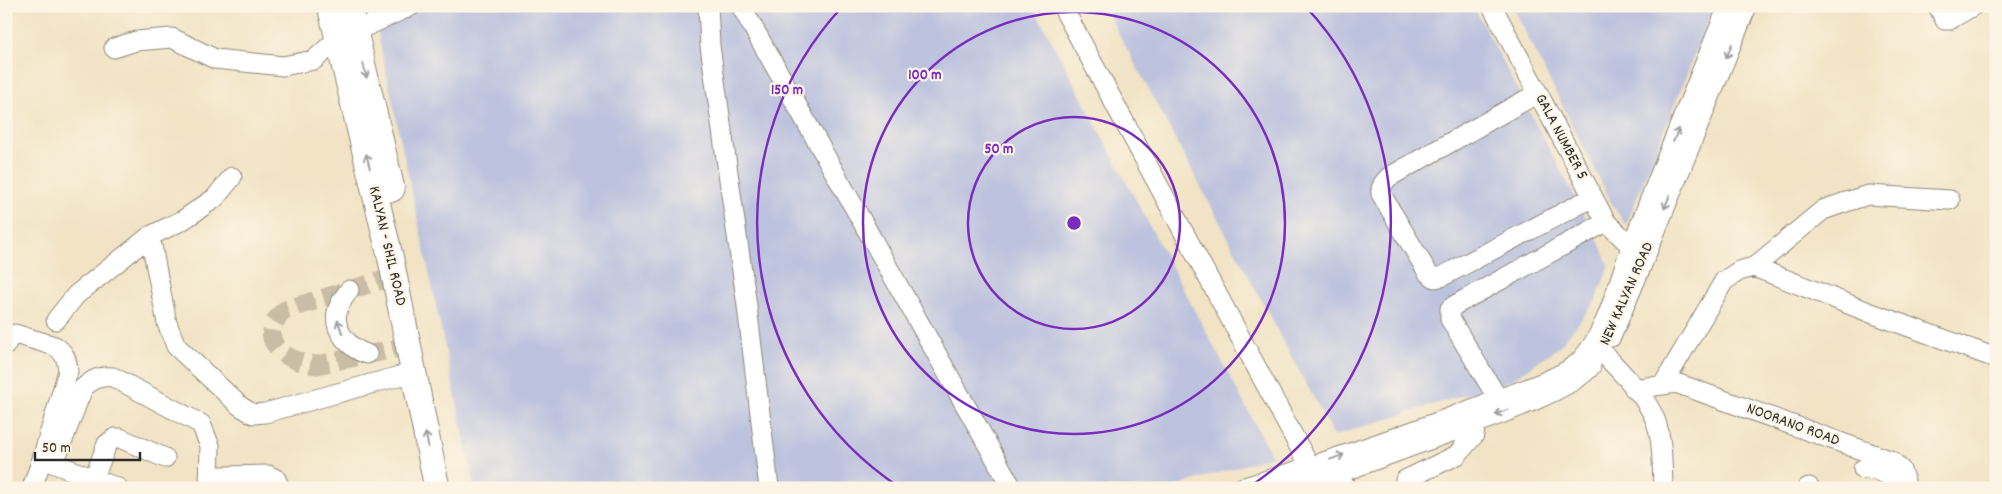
<svg xmlns="http://www.w3.org/2000/svg" width="2002" height="494" font-family="Dekko,sans-serif">
  <style>
    .industrial { fill: #bdc3de }
    .lines { fill: none; stroke-linecap: round; stroke-linejoin: round }
    .minor-tunnel { stroke: #c9bea5; stroke-width: 19; stroke-dasharray: 19 9; stroke-linecap: butt }
    .minor-casing { stroke: #8e8778; stroke-width: 21 }
    .major-casing { stroke: #8e8778; stroke-width: 27 }
    .minor { stroke: #fff; stroke-width: 19 }
    .major { stroke: #fff; stroke-width: 25 }
    .oneway { stroke: #a0a0a0 }
    .ring { fill: none; stroke: #7b2cbf; stroke-width: 2.5 }
    .labels { text-anchor: middle; dominant-baseline: central; stroke-width: 4.5; stroke-linejoin: round; paint-order: stroke }
    .street-label { font-size: 16px; fill: #2b2b2b; stroke: #fcf5e5 }
    .centre { fill: #7b2cbf; stroke: #fcf5e5; stroke-width: 2.5 }
    .ring-label { font-size: 15px; text-anchor: middle; font-weight: bold; fill: #7b2cbf; stroke: #fcf5e5; stroke-width: 4.5; stroke-linejoin: round; paint-order: stroke }
  </style>
  <rect width="100%" height="100%" fill="#fcf5e5"/>
  <filter id="ink" filterUnits="userSpaceOnUse"><feTurbulence type="fractalNoise" baseFrequency=".02" numOctaves="2"/><feDisplacementMap in="SourceGraphic" scale="10" xChannelSelector="R" yChannelSelector="G"/><feConvolveMatrix kernelMatrix="1 2 1 2 8 2 1 2 1" color-interpolation-filters="sRGB"/></filter>
  <filter id="wash" filterUnits="userSpaceOnUse"><feTurbulence type="fractalNoise" baseFrequency=".0096" numOctaves="4" result="noise"/><feDisplacementMap in="SourceGraphic" scale="20" xChannelSelector="R" yChannelSelector="G"/><feGaussianBlur stdDeviation="1.12" result="paint"/><feColorMatrix in="noise" values="0 0 0 0 0 0 0 0 0 0 0 0 0 0 0 0 0 1.4 0 .05"/><feComposite in="paint" operator="in"/></filter>
  <g filter="url(#wash)">
    <rect width="100%" height="100%" fill="#f1e3c4"/>
    <path class="industrial" d="M372,6H1033L1272,456L1170,488H475Z
      M1104,6H1473L1598,240L1609,267L1595,302L1559,347L1512,380L1334,436Z
      M1512,6H1714L1626,225L1612,204Z"/>
  </g>
  <g filter="url(#ink)">
    <g class="lines">
      <path class="minor-tunnel" d="M395,276L285,310C252,338 286,363 317,365L409,346"/>
      <defs>
        <path id="minor" d="M708,6L710,46L747,306L769,488
          M741,6L1012,488
          M1062,6L1316,478
          M1492,6L1606,222L1631,246L1640,251
          M1938,6L1945,20H1949L1973,6
          M114,48L136,41L172,38L215,59L283,66L314,60L338,39L411,6
          M1538,93L1389,177C1384,182 1380,186 1381,194L1428,273L1435,278L1441,277L1593,197
          M150,236L167,323L176,346L240,406L253,414L265,413L414,372
          M1754,267L1871,313L1996,358
          M349,290C344,297 339,303 337,312C333,331 350,349 367,354
          M56,320L76,295L150,236L183,220L215,198L232,177
          M1611,337L1639,272L1747,6
          M1594,343C1613,365 1644,392 1655,419C1663,440 1662,465 1663,488
          M6,345L10,336L15,334L55,346C65,353 67,359 68,371L42,459L118,488
          M1664,383L1724,281L1739,271L1754,267L1823,210L1846,202L1868,195L1950,200
          M1634,389L1676,383L1892,461L1901,470L1907,488
          M1498,399L1450,319V309L1455,305L1606,222
          M54,463L83,388C93,379 99,376 113,377L201,424L210,446L209,488
          M1863,469L1875,470L1905,481
          M1332,476L1348,488
          M94,478L107,444L115,438H120L165,458
          M1405,480L1457,455L1474,435L1476,423
          M32,488L42,459
          M215,488V480L221,476L268,475L276,479L280,488
          M1241,488C1328,462 1413,432 1498,399C1520,391 1564,377 1580,361C1609,330 1617,283 1632,245C1663,165 1696,86 1728,6
          M1295,488C1340,474 1384,456 1429,440C1464,427 1571,393 1591,366
          M1807,488L1809,487"/>
        <path id="major" d="M330,6L391,260L437,488
          M349,6L392,189"/>
      </defs>
      <use href="#minor" class="minor-casing"/>
      <use href="#major" class="major-casing"/>
      <use href="#minor" class="minor"/>
      <use href="#major" class="major"/>
    </g>
    <defs><path id="oneway-shaft" d="M-6 0H5M1.5-3L5.5 0L1.5 3" fill="none" stroke-width="1.6" stroke-linecap="round" stroke-linejoin="round" transform="scale(1.25)"/></defs>
    <g class="oneway">
      <use href="#oneway-shaft" transform="translate(1729 51) rotate(112)"/>
      <use href="#oneway-shaft" transform="translate(365 71) rotate(77)"/>
      <use href="#oneway-shaft" transform="translate(1676 135) rotate(-68)"/>
      <use href="#oneway-shaft" transform="translate(368 161) rotate(-104)"/>
      <use href="#oneway-shaft" transform="translate(1667 202) rotate(112)"/>
      <use href="#oneway-shaft" transform="translate(340 327) rotate(-109)"/>
      <use href="#oneway-shaft" transform="translate(1502 412) rotate(158)"/>
      <use href="#oneway-shaft" transform="translate(427 440) rotate(-101)"/>
      <use href="#oneway-shaft" transform="translate(1337 457) rotate(-20)"/>
    </g>
  </g>
  <g class="ring">
    <circle cx="1074" cy="223" r="106"/>
    <circle cx="1074" cy="223" r="211"/>
    <path d="M899 487A317 317 0 0 1 842 7M1306 7A317 317 0 0 1 1249 487"/>
  </g>
  <g class="labels">
    <g class="street-label">
      <text transform="translate(1561 137) rotate(62)">GALA NUMBER 5</text>
      <text transform="translate(387 246) rotate(77)">KALYAN - SHIL ROAD</text>
      <text transform="translate(1627 294) rotate(-66)">NEW KALYAN ROAD</text>
      <text transform="translate(1793 425) rotate(20)">NOORANO ROAD</text>
    </g>
  </g>
  <circle cx="1074" cy="223" r="8" class="centre"/>
  <g class="ring-label">
    <text x="925" y="79">100 m</text>
    <text x="787" y="94">150 m</text>
    <text x="999" y="153">50 m</text>
  </g>
  <rect width="2002" height="494" fill="none" stroke="#fcf5e5" stroke-width="25"/>
  <path d="M35 452v8h105v-8" fill="none" stroke="#2b2b2b" stroke-width="2.5"/>
  <text x="42" y="452" font-size="15" fill="#2b2b2b" stroke="#fcf5e5" stroke-width="4" paint-order="stroke">50 m</text>
</svg>
